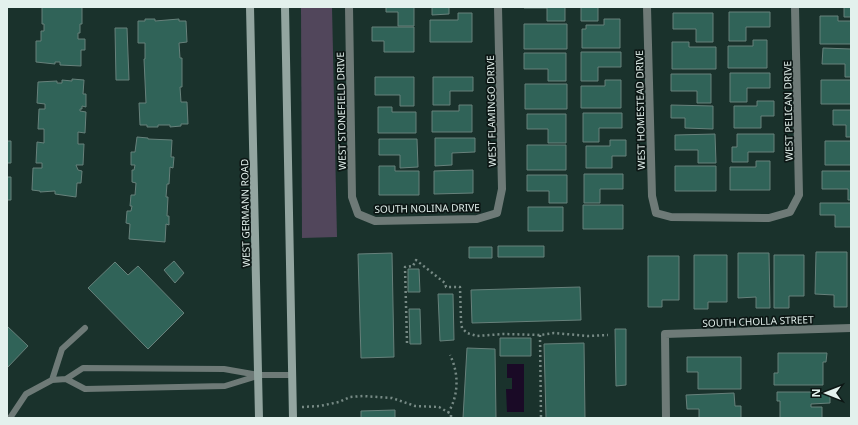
<svg xmlns="http://www.w3.org/2000/svg" width="858" height="425" font-family="'Noto Sans',sans-serif">
  <style>
    .green { fill: #51465b }
    .water { fill: #1a0a26 }
    .building { fill: #306358; stroke: #67817b }
    .lines { fill: none; stroke-linecap: round; stroke-linejoin: round }
    .path { stroke: #778a85; stroke-width: 2.5; stroke-dasharray: 2 3; stroke-linecap: butt }
    .lane { stroke: #6e7a77; stroke-width: 6 }
    .street { stroke: #6e7a77; stroke-width: 8 }
    .secondary { stroke: #93a5a0; stroke-width: 8 }
    .labels { text-anchor: middle; dominant-baseline: central; stroke-width: 3.5; stroke-linejoin: round; paint-order: stroke }
    .street-label { font-size: 10px; fill: #e3f1ed; stroke: #0d1715 }
  </style>
  <rect width="100%" height="100%" fill="#1a322c"/>
  <path class="green" d="M301,7H332L337,237L302,238Z"/>
  <path class="water" d="M507,364H524V412H507L506,389H512V378H507Z"/>
  <path class="building" d="M42,7H82V24H80V33H78V39H85V50H81V66L60,65V62H55V64L36,62V41H41V31H44V24H42Z
    M386,7H414V26H398V12H386Z
    M432,7H449V14L432,15Z
    M524,7H565V21H547V8H524Z
    M581,7H598V21H581Z
    M844,7H851V17H844Z
    M729,12H770V27H746V41H729Z
    M458,13H472V42H430V20H458Z
    M673,13H713V42H696V29H673Z
    M820,16H838V21H851V44H820Z
    M145,19H155V21L179,19V21H186L187,42L179,43L180,58H182V87H180L181,102H187L188,124H181V126L170,127V125H158V127H147V125H140L139,103H146L144,59H145V43H138V21H145Z
    M604,19H620V48H582V29H586V25H604Z
    M524,24H567V49H524Z
    M372,27H414V52H384V41H372Z
    M115,28H127L129,80H116Z
    M753,40H767V68H728V46H753Z
    M672,42H689V47H716V69H672Z
    M823,48L851,49V77H845V64H822Z
    M581,52H621V67H598V81H581Z
    M524,53H566V81H548V69H524Z
    M730,73H770V88H747V102H730Z
    M671,74H711V103H697V91H671Z
    M375,77H414V106H400V95H375Z
    M433,77H473V91H450V105H433Z
    M72,79L84,80L83,94H86V107L82,106V109H80V111L86,112L85,133L78,132V144H84L83,165H76L78,170L82,171L81,183H77L76,197L55,194V191L40,192V191L32,190L33,168H42V163H36L37,142L44,143V129H38L39,109H45V104L37,103L38,82L57,81V83H62V80L72,81Z
    M605,80H621V108H581V86H605Z
    M821,80H851V104H821Z
    M525,84H567V109H525Z
    M757,101H774V116H761V128H734V106H757Z
    M459,105H472V132H432V111H459Z
    M671,105L713,106V129L685,128V118H671Z
    M378,107H392V112H416V133H378Z
    M833,110H851V137H846V125H833Z
    M583,113H622V128H599V142H583Z
    M527,114H566V143H548V129H527Z
    M715,134L716,163H698V150H675V135Z
    M737,134H774V152H748V162H732V147H737Z
    M137,137L148,138V139L172,140L171,157H174L173,168L170,167L169,184H167L166,197H168L167,216H169V225L166,224L165,242L129,239L130,224L126,223L127,211H131L132,206H130L131,195H135L136,183L132,182V170H134L135,165H131V152H135Z
    M435,138H475V152L452,153V165L435,166Z
    M379,139H417L418,167L400,168V155H379Z
    M610,140H626V156H612V168H586V146H610Z
    M7,141H11V163H7Z
    M825,141H851V165H825Z
    M527,145H566V170H527Z
    M756,161H770V190H730V167H756Z
    M379,166H395V171H419V195H379Z
    M675,166H716V191H675Z
    M473,170V193L434,194V171Z
    M822,171H851V200H848V189H822Z
    M584,174H623V189H600V203H584Z
    M527,175H567V203H549V191H527Z
    M7,177H11V200H7Z
    M820,203H851V227H835V215H820Z
    M583,205H623V229H583Z
    M528,207H563V231H528Z
    M498,246H544V257H498Z
    M469,247H492V258H469Z
    M816,252H847V307H834V295L815,294Z
    M392,253L394,357L361,358L358,254Z
    M738,253H769L770,308H756V297L738,298Z
    M694,255H727V302H708V309H694Z
    M774,255H804V296H789V308H774Z
    M648,256H679V300H662V307H648Z
    M174,261L184,273L175,283L164,270Z
    M115,262L128,275L138,266L184,313L148,349L88,288Z
    M408,269H419L420,292H408Z
    M580,287L581,320L472,323L471,290Z
    M438,294H453L454,340L440,341Z
    M409,309H420L421,344H410Z
    M7,326L28,346L7,368Z
    M615,329H626V385L616,386Z
    M500,338H531V356H500Z
    M584,343L585,418H546L544,344Z
    M467,348L495,349L496,418H463Z
    M778,353H827L826,362H823V385H774V373H778Z
    M687,357H741V389H698V372H687Z
    M777,392H830V403L811,404V407H822V418H780V401H777Z
    M734,393L735,406H741V418H699V409H687L686,395Z
    M395,410V418H361V411Z"/>
  <g class="lines">
    <path class="path" d="M540,335L541,418
      M407,343L405,267L413,266L416,260L445,283L446,287H460L461,321L462,328L467,333L477,336L504,334L540,335L554,333L588,336L608,335
      M302,407L320,406L339,402L350,397L363,396L392,398L415,406L439,407L451,414V418
      M448,413C459,395 459,373 450,355"/>
    <path class="lane" d="M66,379L85,389L225,386L257,376
      M52,380L62,349L85,328
      M10,418L26,394L52,380L66,379L83,368L224,369L258,375H292"/>
    <path class="street" d="M349,7L352,197L358,214L375,221L477,219L497,213L502,189L498,7
      M647,7L652,196L656,213L671,217L769,218L790,212L799,195L795,7
      M666,418L665,334L851,328"/>
    <path class="secondary" d="M250,7L259,418
      M285,7L293,418"/>
  </g>
  <g class="labels">
    <g class="street-label">
      <text transform="translate(640 110) rotate(-91)">WEST HOMESTEAD DRIVE</text>
      <text transform="translate(341 111) rotate(-91)">WEST STONEFIELD DRIVE</text>
      <text transform="translate(491 111) rotate(-91)">WEST FLAMINGO DRIVE</text>
      <text transform="translate(788 111) rotate(-91)">WEST PELICAN DRIVE</text>
      <text transform="translate(427 208) rotate(-1)">SOUTH NOLINA DRIVE</text>
      <text transform="translate(245 213) rotate(-91)">WEST GERMANN ROAD</text>
      <text transform="translate(758 321) rotate(-2)">SOUTH CHOLLA STREET</text>
    </g>
  </g>
  <rect width="858" height="425" fill="none" stroke="#e3f1ed" stroke-width="16"/>
  <g transform="translate(826 393) rotate(270)" stroke="#0d1715" stroke-width="3" paint-order="stroke">
  <path d="M0-3L7 15L0 10L-7 15Z" fill="#e3f1ed"/>
  <text y="-6" font-size="11" font-weight="bold" text-anchor="middle" fill="#e3f1ed">N</text>
  </g>
</svg>
